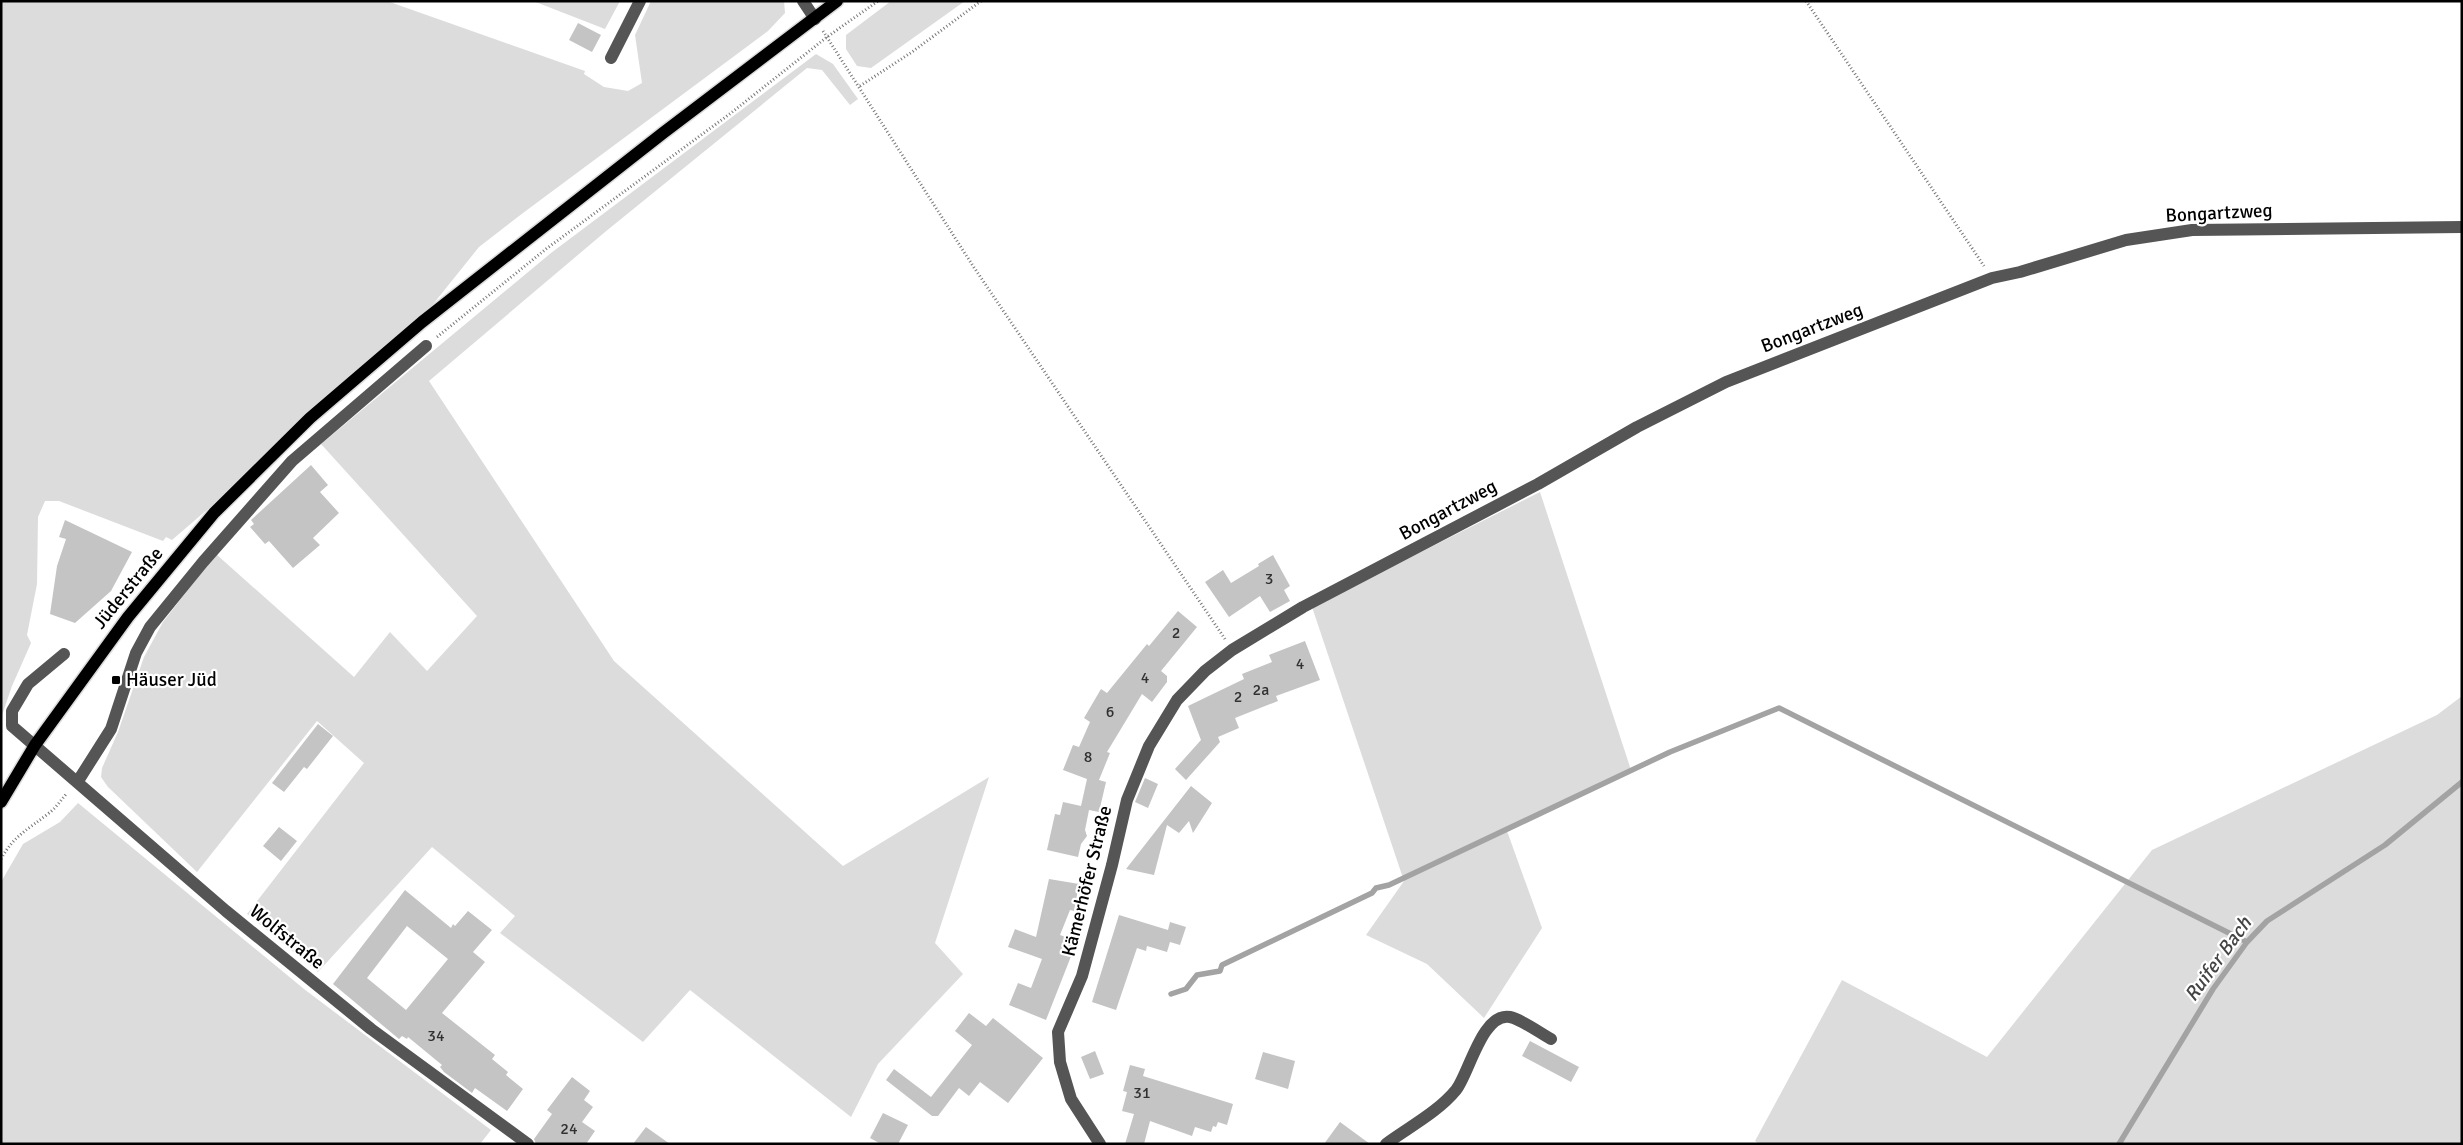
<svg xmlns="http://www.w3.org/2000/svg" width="2463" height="1145" font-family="Signika,sans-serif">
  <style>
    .green { fill: #dcdcdc }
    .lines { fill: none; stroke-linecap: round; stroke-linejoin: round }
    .stream { stroke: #a3a3a3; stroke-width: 5.5 }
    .building { fill: #c4c4c4; fill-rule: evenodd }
    .major-casing { stroke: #dbdbdb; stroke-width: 15 }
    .path { stroke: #777; stroke-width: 3; stroke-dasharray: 1 2.5; stroke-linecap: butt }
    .minor { stroke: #555; stroke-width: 12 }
    .major { stroke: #000; stroke-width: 12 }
    .poi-dot { fill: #000; stroke: #fff; stroke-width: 2 }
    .labels { text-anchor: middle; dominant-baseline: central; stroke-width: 4.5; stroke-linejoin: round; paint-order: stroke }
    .number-label { font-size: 16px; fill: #313131 }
    .street-label { font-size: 19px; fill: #000; stroke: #fff }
    .poi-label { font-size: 19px; fill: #000; stroke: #fff; text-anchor: start }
    .water-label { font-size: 20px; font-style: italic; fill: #444; stroke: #fff }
  </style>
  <rect width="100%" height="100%" fill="#fff"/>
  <path class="green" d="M1,1H387L585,71L584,74L604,87L628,91L642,83L635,35L651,1H784L785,13L768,31L523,213L479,247L430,308L346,390L172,540L166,537L163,541L59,501H45L38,517L37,584L27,635L31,643L12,686L1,718Z
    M533,1H620L605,29Z
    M891,1H965L871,68L857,66L846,49V35Z
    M816,54L833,64L858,99L850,105L822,70L807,68L605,232L429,381L614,661L843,866L989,777L935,943L963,974L878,1064L851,1117L690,990L643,1042L500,933L515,916L432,847L318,972L247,914L364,763L317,721L197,872L108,787L101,777L102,768L118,732L144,657L163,622L216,554L354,677L390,632L427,671L477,616L321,444L551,253Z
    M1540,492L1631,770L1507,831L1542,928L1484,1018L1427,964L1366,935L1404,881L1312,607Z
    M2462,696V1144H1759L1755,1141L1842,980L1987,1057L2152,850L2437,715Z
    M78,803L304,989L491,1130L480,1144H1V882L23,844L60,822Z"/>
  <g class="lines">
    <path class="stream" d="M1171,994L1186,989L1197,975L1220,971L1222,965L1372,893L1376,888L1389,885L1670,752L1779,708L2247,942
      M2119,1144L2213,989L2247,942L2267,921L2385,845L2462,782"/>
  </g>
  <path class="building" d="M578,23L601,35L592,52L569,40Z
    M311,465L328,485L320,492L339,513L313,538L320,545L293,568L269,541L265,544L250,527L254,524L251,520Z
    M65,520L132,552L111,591L75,623L50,614L57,566L66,539L59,537Z
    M1273,555L1290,586L1284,590L1290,601L1270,612L1260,596L1229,617L1205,582L1223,570L1231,583L1259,566L1258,564Z
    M1178,611L1197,627L1161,671L1167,676V682L1152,702L1142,694L1107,752L1110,753L1099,780L1106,782L1099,812L1089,810L1085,830L1087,836L1081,844L1078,857L1047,850L1055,814L1060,815L1063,802L1081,806L1087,779L1063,770L1073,745L1079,747L1090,722L1084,718L1101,689L1107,693L1147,644L1149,646Z
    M1305,641L1320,680L1276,696L1278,701L1235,718L1239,728L1218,737L1220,742L1186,780L1175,769L1201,740L1188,706L1244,679L1242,674L1272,662L1269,655Z
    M318,724L333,736L307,769L304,767L284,792L272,783Z
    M1145,778L1158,784L1148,808L1135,802Z
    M1191,786L1212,803L1193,833L1189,821L1179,833L1167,825L1154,875L1126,869Z
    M279,827L297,841L281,861L263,846Z
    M1049,879L1079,884L1074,911L1070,910L1060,935L1077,941L1046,1020L1009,1005L1018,983L1031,988L1042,959L1008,947L1015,929L1036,937Z
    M405,890L451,928L453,924L455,926L468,911L492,930L473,952L485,962L442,1013L495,1055L492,1059L508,1072L506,1075L523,1089L507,1111L475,1088L472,1093L444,1072L440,1067L442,1065L408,1037L407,1039L402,1036L399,1039L333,984ZM407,926L448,959L406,1010L367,978Z
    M1119,915L1168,930L1170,922L1186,927L1180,945L1170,942L1167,952L1147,946L1146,951L1137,948L1116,1010L1092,1002Z
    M969,1013L986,1026L993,1018L1043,1058L1008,1103L980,1082L969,1096L959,1088L938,1116H932L886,1080L894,1069L931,1097L972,1045L955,1031Z
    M1530,1041L1579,1067L1571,1082L1522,1056Z
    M1095,1051L1104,1074L1090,1079L1081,1057Z
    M1263,1052L1295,1061L1288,1089L1255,1079Z
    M1130,1065L1145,1069L1143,1076L1233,1104L1227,1125L1218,1122L1216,1127L1213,1126L1211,1132L1195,1127L1192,1136L1150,1121L1144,1144H1125L1134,1114L1122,1111L1127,1092L1123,1091Z
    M572,1077L590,1091L584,1100L593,1107L582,1122L595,1131L586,1144H536L534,1139L552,1114L547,1110Z
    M883,1113L908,1125L898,1144H881L870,1138Z
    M1340,1122L1370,1144H1324Z
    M646,1127L670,1144H633Z"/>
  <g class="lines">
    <defs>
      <path id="major" d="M1,802L35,745L128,617L214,513L310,418L422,322L663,133L837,1"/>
    </defs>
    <use href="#major" class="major-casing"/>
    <path class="path" d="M1806,1L1984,266
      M823,31L973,266L1225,639
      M860,86L912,52L981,1
      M437,337L546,249L731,113L827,37L878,1
      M1,859C14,835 29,829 49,813C56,808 61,800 67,793"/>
    <path class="minor" d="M803,1L815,19
      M611,58L640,1
      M64,654L28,684L12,711V726L226,911L371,1029L528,1144
      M78,781L111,729L136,653L150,627L203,562L292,461L426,346
      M1100,1144L1071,1099L1060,1062L1058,1032L1082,976L1112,865L1127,800L1149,746L1177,700L1205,671L1232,650L1303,607L1538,484L1637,427L1726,382L1992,278L2020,272L2126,240L2192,230L2462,227
      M1386,1144C1409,1127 1438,1112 1456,1090C1469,1074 1482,1012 1510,1017C1521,1019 1540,1033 1551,1039"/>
    <use href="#major" class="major"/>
  </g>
  <rect class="poi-dot" x="111" y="675" width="10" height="10" rx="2.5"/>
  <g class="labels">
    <g class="number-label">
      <text x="1269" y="579">3</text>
      <text x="1176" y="633">2</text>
      <text x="1300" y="664">4</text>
      <text x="1145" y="678">4</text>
      <text x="1261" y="690">2a</text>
      <text x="1238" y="697">2</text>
      <text x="1110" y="712">6</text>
      <text x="1088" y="757">8</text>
      <text x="436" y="1036">34</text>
      <text x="1142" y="1093">31</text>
      <text x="569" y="1129">24</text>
    </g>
    <g class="street-label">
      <text transform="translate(2219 213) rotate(-3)">Bongartzweg</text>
      <text transform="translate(1812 328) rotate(-21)">Bongartzweg</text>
      <text transform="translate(1448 510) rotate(-28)">Bongartzweg</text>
      <text transform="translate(128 588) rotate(-51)">Jüderstraße</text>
      <text transform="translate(1087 881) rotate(-76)">Kämerhöfer Straße</text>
      <text transform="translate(287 937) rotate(39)">Wolfstraße</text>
    </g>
    <g class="poi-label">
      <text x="126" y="680">Häuser Jüd</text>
    </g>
    <g class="water-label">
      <text transform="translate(2218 959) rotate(-54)">Ruifer Bach</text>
    </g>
  </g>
  <rect width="2463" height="1145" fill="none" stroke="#000000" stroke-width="5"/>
</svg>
